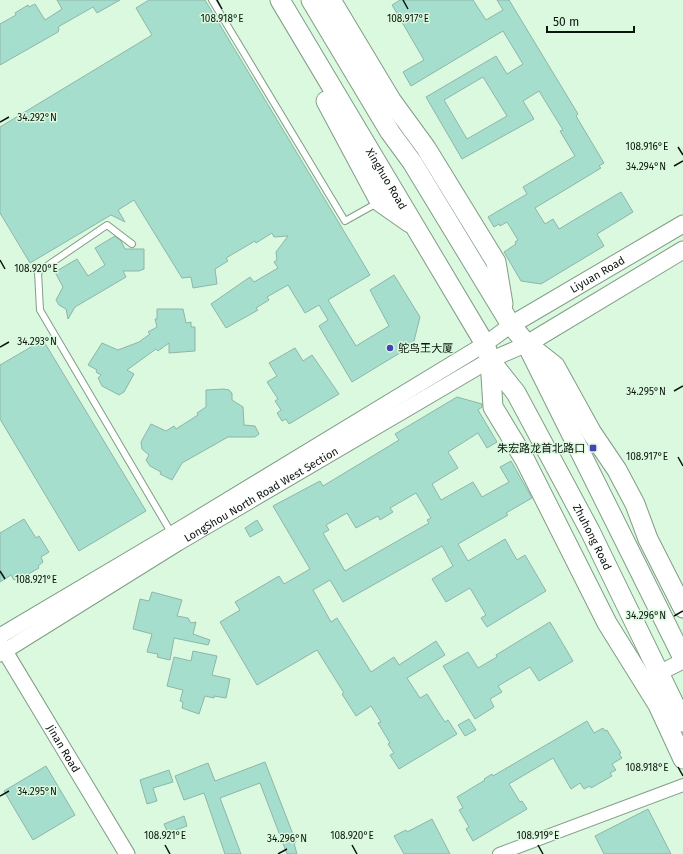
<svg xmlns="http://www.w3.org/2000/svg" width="683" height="854" font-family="'Fira Sans','Noto Sans SC',sans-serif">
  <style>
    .building { fill: #a6dece; stroke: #8eb5aa; fill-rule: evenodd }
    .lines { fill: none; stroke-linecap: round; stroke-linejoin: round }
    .service-casing { stroke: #819d86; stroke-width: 8 }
    .minor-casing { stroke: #819d86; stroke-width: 14 }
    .tertiary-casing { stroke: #819d86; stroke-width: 17 }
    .secondary-casing { stroke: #819d86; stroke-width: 19 }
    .primary-casing { stroke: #819d86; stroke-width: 21 }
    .service { stroke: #fff; stroke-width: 6 }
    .minor { stroke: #fff; stroke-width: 12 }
    .tertiary { stroke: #fff; stroke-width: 15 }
    .secondary { stroke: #fff; stroke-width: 17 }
    .primary { stroke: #fff; stroke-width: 19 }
    .ticks { fill: none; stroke: #0a150c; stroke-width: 1.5 }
    .poi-dot { fill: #4842b8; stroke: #dbf9df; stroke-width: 1.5 }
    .labels { text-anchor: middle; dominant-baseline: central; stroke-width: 3; stroke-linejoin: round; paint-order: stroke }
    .street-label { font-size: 11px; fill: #0a150c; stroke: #dbf9df }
    .poi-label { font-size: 11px; fill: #0a150c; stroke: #dbf9df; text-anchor: start }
    .ticks-label { font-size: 10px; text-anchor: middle; fill: #0a150c; stroke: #dbf9df; stroke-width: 3; stroke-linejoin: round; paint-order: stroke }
  </style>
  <rect width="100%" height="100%" fill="#dbf9df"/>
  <path class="building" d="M57,0H120L97,13L93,7L58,27L59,29L58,32L0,65V24L16,15L15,13L28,5L29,7L35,4L45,20L62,9Z
    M149,0H205L357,253L370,275L328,300L356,346L389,326L370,290L394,275L420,317L413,345L352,382L319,326L328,320L319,305L305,313L288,285L267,297L269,300L256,308L258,310L226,328L211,304L250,277L254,282L278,268L274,262L277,260L276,252L288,236L274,237L272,233L256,243L255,241L226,258L228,261L215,269L217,284L193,288L191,277L182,278L134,200L118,210L125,222L111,215L30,263L0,213V127L152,35L136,8Z
    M400,0H473L486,20L503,10L497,0H509L578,114L576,116L604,163L599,166L601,168L535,208L545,224L553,219L559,229L621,192L633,212L597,234L604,246L541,284L521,281L504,252L516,244L515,242L518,240L507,222L500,226L499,224L494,227L488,217L527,194L523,187L575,156L560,131L563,130L539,91L523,101L534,119L462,159L426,97L496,56L507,74L523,64L503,31L411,86L403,72L424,60L392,5ZM483,77L507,116L467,139L444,100Z
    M115,236L121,241L125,249H144V269L139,271H123L126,277L75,307L68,319L66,309L59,305L56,300L63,287L55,272L77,259L88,276L105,265L95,248Z
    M157,309H183L186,323L191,322V327H195V351L169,353V343L158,351L156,349L127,370L134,374L124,392L119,395L102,386L98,378L101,375L96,372L97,370L88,365L102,343L118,350L139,342L150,334L148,332L157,327L155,319H157Z
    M43,340L146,511L79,551L0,419V365Z
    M295,348L303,361L312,355L339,394L289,424L286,419L282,421L277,413L281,410L275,401L278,399L267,382L277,376L269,363Z
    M224,389L229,390L232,393V400L243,407L244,425L255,426L259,434L255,437H228L182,463L172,480L160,474L161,472L150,466L146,460L149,455L142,449L141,442L151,424L166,431L174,426L176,429L198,415L197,413L206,407V390Z
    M457,397L482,404V407L478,410L497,442L487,448L478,433L448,452L458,468L432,484L441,500L473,482L482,497L509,482L500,467L511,461L532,498L506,513L508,515L458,544L468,561L505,539L517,560L525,555L546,591L487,627L481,618L486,615L470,588L446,602L432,579L453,566L442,546L343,602L330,580L313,590L331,622L337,618L371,672L394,657L399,665L436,641L445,655L407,678L420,698L427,694L439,713L445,722L448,720L457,734L399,769L390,755L394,753L388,744L390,743L378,723L381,722L371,706L356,716L342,694L344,693L317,650L257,685L220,622L240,610L235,602L279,576L284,584L310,569L273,506L320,481L323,486L376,454L399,440L395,434ZM416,493L431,518L427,520L429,523L345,571L323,533L329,530L326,525L347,513L356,528L378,516L380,520L393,512L390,508Z
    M24,519L36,538L39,536L49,552L41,557L43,562L38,566L39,568L21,578L20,576L14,580L11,575L0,582V533Z
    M257,520L263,530L250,537L245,528Z
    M152,592L182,600L177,616L188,618L191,623L196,622L193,634L210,640L208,645L174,638L170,660L157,657L158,654L147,652L152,634L133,629L140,599L149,601Z
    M550,622L573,661L539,681L530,667L498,686L502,692L490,699L494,707L475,719L443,666L468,652L478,668L497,657L496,655Z
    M193,651L217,656L212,675L230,679L226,698L214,696V698L205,696L199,714L182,708L183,702L180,701L183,690L167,686L174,657L191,661Z
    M469,719L476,730L465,736L458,725Z
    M587,721L594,733L603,728L605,731L607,730L621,753L619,754L622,758L612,764L616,770L610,773L612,776L591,788L590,786L584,789L580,783L571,789L553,758L509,784L520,802L522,801L527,809L473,841L466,829L469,827L459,810L463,808L457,797L485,780L484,779L492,774L493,776Z
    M265,762L296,842L294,843L297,854H287L260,783L220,798L241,854H225L204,793L184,800L175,776L208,763L215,781Z
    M46,766L75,815L33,840L4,791Z
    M169,770L173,782L153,788L157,801L147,804L140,780Z
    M648,809L671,854H604L595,836Z
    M184,816L187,826L168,833L164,824Z
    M432,819L450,854H404L394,836L406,830L407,832Z"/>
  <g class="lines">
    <defs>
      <path id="service" d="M212,0L345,221L379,202
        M132,244L107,225L38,272L40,310L172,534"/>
      <path id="minor" d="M499,854L683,785"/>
      <g id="tertiary">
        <path d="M0,636L172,534L485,344L511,325"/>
        <path id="s1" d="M0,643L127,854"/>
        <path id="s2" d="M0,654L178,543L490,360L527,344"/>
        <path d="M659,673L683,661"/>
      </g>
      <g id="secondary">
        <path id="s3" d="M511,325L683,224"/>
        <path d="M527,344L683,250"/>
      </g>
      <g id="primary">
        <path id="s4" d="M280,0L485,344L490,360L493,407L525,460L607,623L658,705L683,759"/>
        <path d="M311,0L390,132L412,162L511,325L527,344L555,366L592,433L617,470L635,504L648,539L683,608"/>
        <path d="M331,0L391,100L426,148L496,262L503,304"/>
        <path d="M326,101L380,202L410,223"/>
        <path d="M528,347L683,658"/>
        <path id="s5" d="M490,360L516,393L590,531L683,722"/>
      </g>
    </defs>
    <use href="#service" class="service-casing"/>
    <use href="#minor" class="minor-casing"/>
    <use href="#tertiary" class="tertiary-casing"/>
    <use href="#secondary" class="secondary-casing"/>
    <use href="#primary" class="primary-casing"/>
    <use href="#service" class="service"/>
    <use href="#minor" class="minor"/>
    <use href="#tertiary" class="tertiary"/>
    <use href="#secondary" class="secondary"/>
    <use href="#primary" class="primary"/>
  </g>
  <path class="ticks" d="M217,0L222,9M403,0L408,9M0,122L9,117M678,147L683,155M674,166L683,161M0,260L5,269M0,347L9,342M674,391L683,386M678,457L683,466M0,571L5,579M674,616L683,611M678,767L683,776M0,796L9,791M165,845L170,854M352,845L357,854M538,845L543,854M278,854L287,849"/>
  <g class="poi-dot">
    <circle cx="390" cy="348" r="4"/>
    <rect x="589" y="444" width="8" height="8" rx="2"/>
  </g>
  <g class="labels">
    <g class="street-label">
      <text stroke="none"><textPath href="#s4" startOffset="208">Xinghuo Road</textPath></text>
      <text stroke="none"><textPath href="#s3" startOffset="100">Liyuan Road</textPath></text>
      <text stroke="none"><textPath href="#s2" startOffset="306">LongShou North Road West Section</textPath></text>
      <text stroke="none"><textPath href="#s5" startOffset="205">Zhuhong Road</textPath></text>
      <text stroke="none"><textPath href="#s1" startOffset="123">Jinan Road</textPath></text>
    </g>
    <g class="poi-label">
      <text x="398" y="348">鸵鸟王大厦</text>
      <text x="585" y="448" text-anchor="end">朱宏路龙首北路口</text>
    </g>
  </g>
  <g class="ticks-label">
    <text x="222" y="22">108.918°E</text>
    <text x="408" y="22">108.917°E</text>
    <text x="37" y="121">34.292°N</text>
    <text x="647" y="150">108.916°E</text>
    <text x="646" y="170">34.294°N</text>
    <text x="36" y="272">108.920°E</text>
    <text x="37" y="345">34.293°N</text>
    <text x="646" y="395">34.295°N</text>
    <text x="647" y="460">108.917°E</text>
    <text x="36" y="583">108.921°E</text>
    <text x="646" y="619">34.296°N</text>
    <text x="647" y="771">108.918°E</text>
    <text x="37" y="795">34.295°N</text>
    <text x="165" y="839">108.921°E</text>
    <text x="352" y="839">108.920°E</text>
    <text x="538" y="839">108.919°E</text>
    <text x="287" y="842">34.296°N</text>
  </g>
  <path d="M547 26v6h87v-6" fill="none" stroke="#0a150c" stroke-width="2"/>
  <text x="553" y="26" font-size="12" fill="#0a150c" stroke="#dbf9df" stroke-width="3" paint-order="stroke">50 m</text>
</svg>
